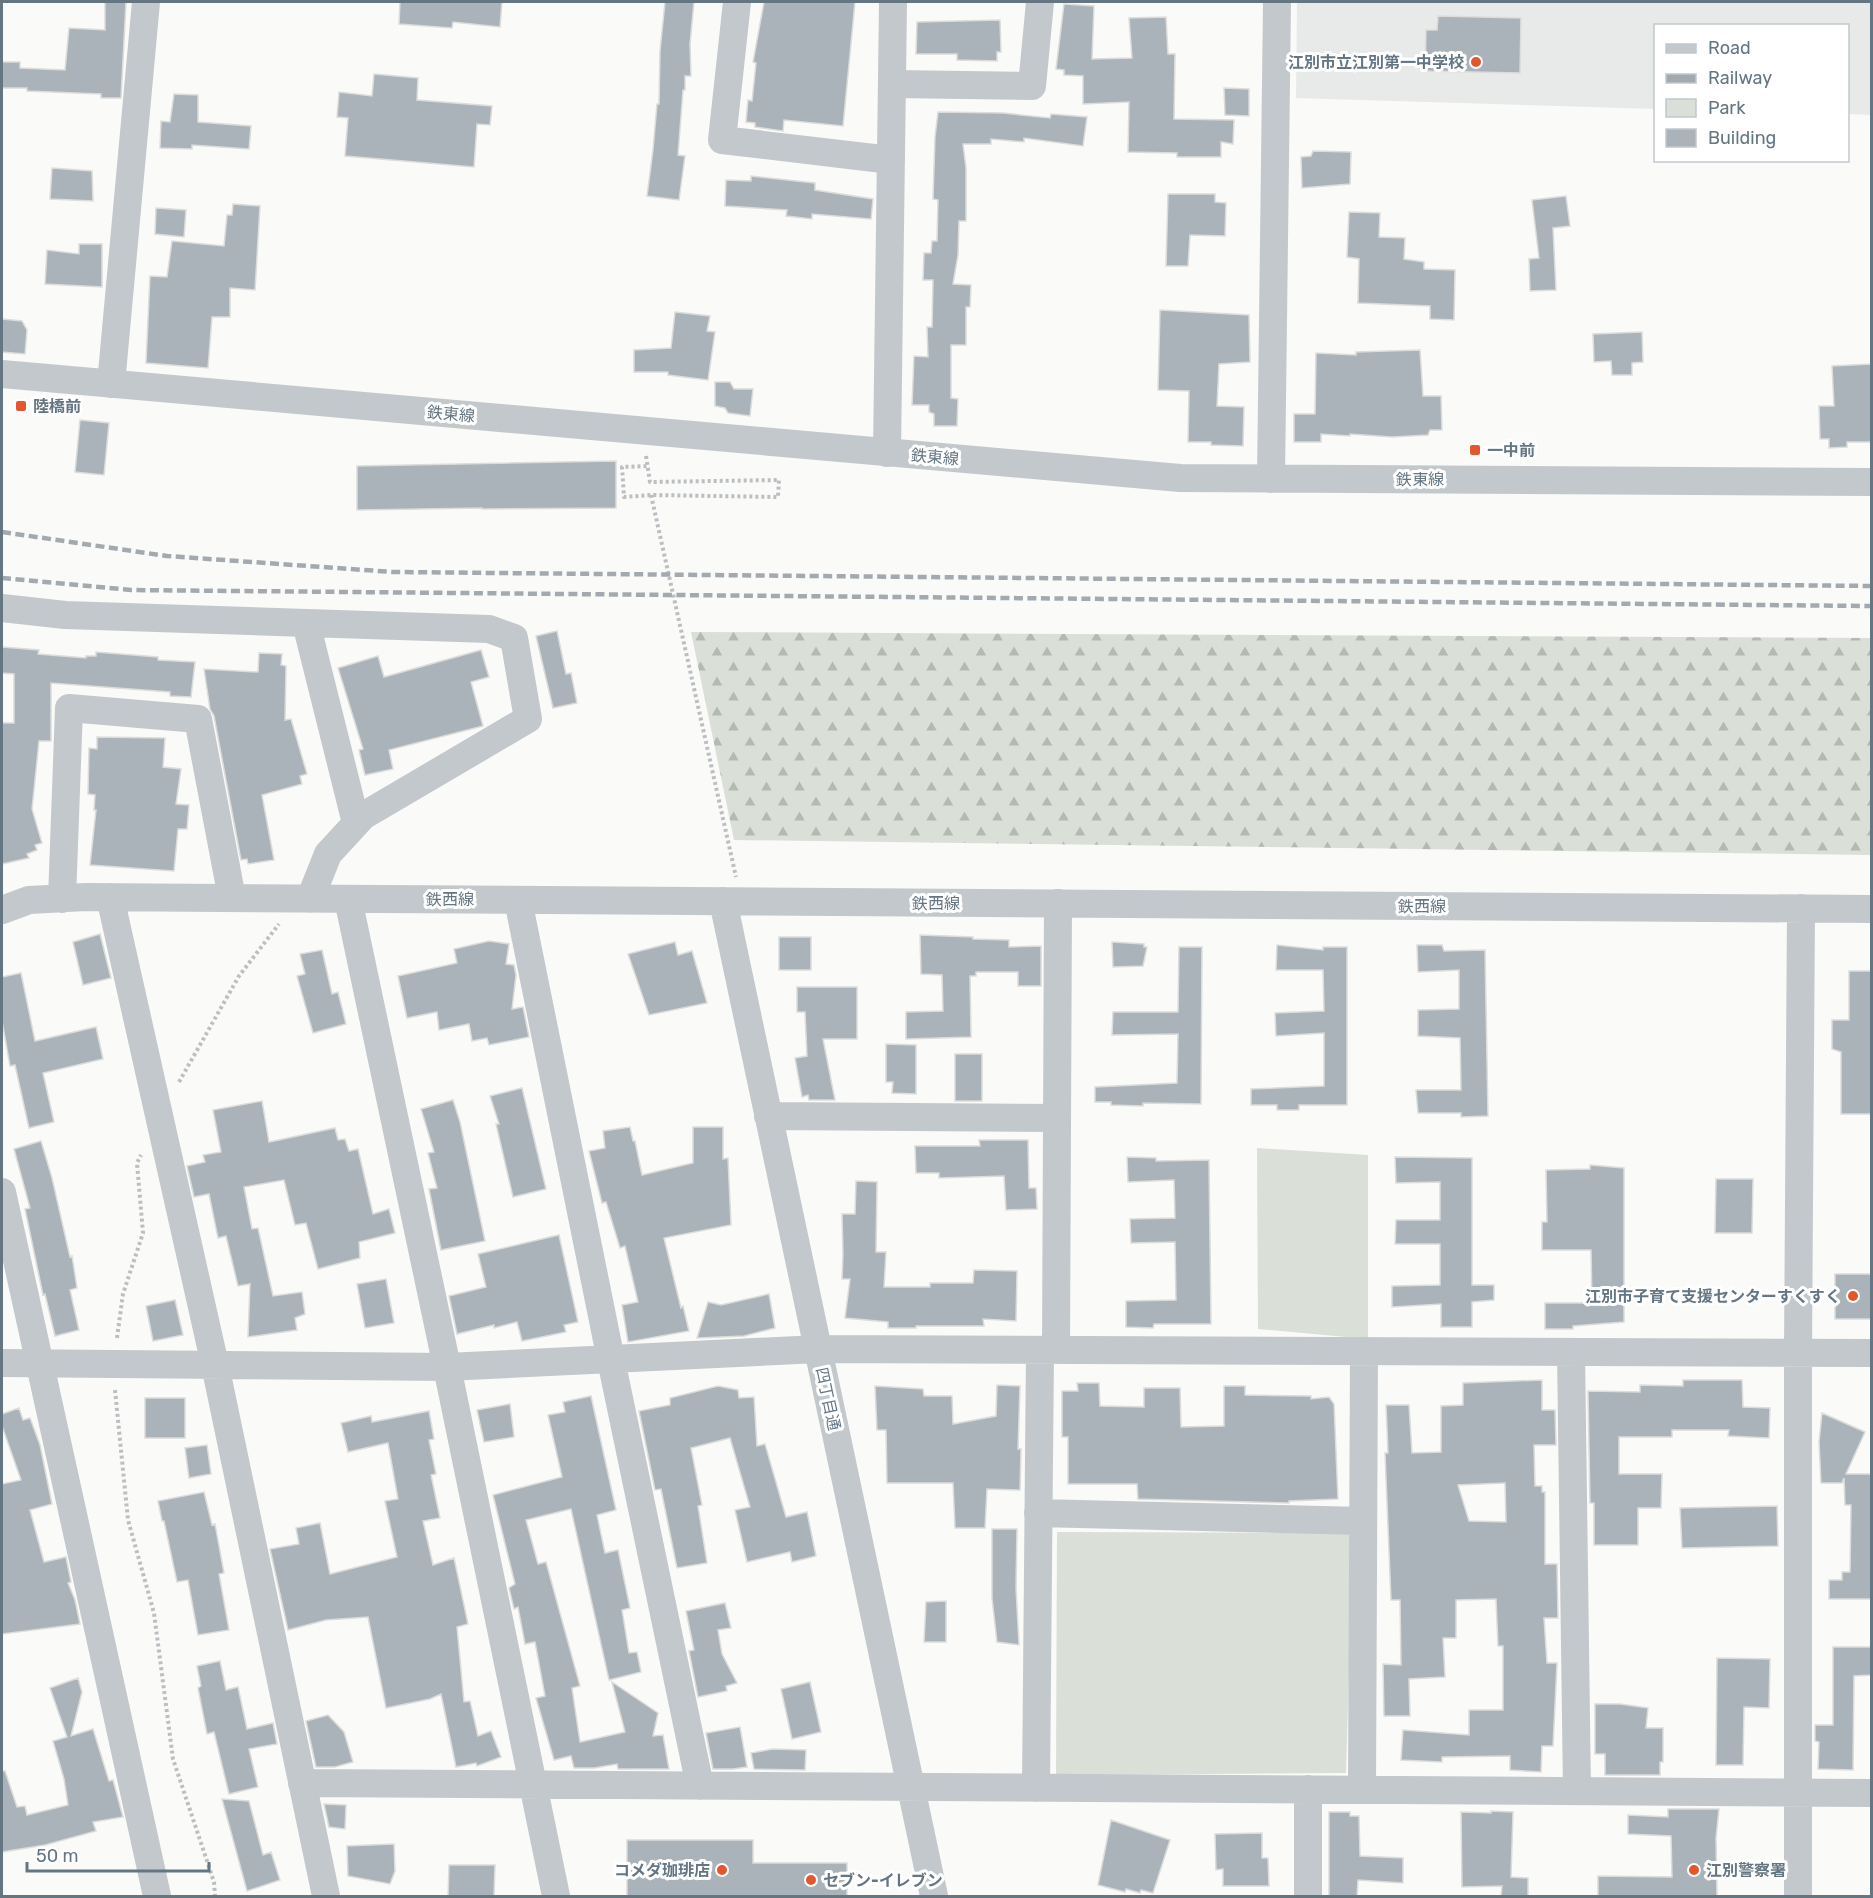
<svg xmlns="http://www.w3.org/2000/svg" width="1873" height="1898" font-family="Rubik,'Noto Sans JP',sans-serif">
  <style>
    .built { fill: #e8e9e9 }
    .green { fill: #dadfd7 }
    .forest { fill: url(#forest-firs) }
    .building { fill: #aab3b9; stroke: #dcdcda; stroke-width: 1.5; fill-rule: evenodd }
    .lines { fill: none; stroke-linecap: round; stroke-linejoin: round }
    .path { stroke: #bbbfc2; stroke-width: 4; stroke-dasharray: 3 3; stroke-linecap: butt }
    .minor { stroke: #c3c8cc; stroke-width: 28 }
    .rail { stroke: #a2aab0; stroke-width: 4.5; stroke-dasharray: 9 4.5; stroke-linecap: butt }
    .poi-dot { fill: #e4572e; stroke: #fff; stroke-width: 2 }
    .labels { text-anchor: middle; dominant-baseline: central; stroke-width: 6; stroke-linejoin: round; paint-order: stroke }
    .poi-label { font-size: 16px; font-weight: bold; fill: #657683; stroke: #fff; text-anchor: start }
    .street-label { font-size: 16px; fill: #657683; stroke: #fff }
  </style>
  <defs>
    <pattern id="forest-firs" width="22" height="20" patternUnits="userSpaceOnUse" patternTransform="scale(1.5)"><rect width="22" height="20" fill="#dadfd7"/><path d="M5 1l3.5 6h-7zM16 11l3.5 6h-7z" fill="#b4b9b4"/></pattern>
  </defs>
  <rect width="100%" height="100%" fill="#fafaf8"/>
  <path class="built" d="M1297,2H1871V115L1848,114V26H1656L1655,109L1296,98Z"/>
  <path class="green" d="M1257,1148L1368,1155V1339L1258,1329Z
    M1057,1532L1353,1533L1346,1773L1056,1775Z"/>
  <path class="forest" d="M691,632L1871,638V855L734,840Z"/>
  <path class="building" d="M105,2H126L121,98H101V94L27,91V88H2V62H20V68L65,70L69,28L105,30Z
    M400,2H502L500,27L453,22L452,28L399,24Z
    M665,2H694L690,44L691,76H685V90H683L678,155L685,156L679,200L647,196L653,150L657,104H659L660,51Z
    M764,2H855L843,126L784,120L783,131L755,127V123L746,122L748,100L752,101L756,63L753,62Z
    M1064,4L1094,6L1092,59L1132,58L1129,18L1166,17L1168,54H1175L1174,119L1234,120L1233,144L1221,142V157H1177V153L1128,152L1129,102L1083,104V76L1064,75V70L1056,69Z
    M1438,16L1521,18L1520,73L1425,71L1426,30H1437Z
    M1000,20L1001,52H997V61L957,60V54H916L917,22Z
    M374,74L418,78L417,100L492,106L490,125L477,124L474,167L345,156L348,118L337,117L339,92L372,96Z
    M1224,88L1249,89V116L1225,115Z
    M174,94L198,95V122L251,126L249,149L192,145V149L160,148L161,121L170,122Z
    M938,112L1003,113L1050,118L1051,114L1087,117L1083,146L1024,138V142L991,139V144H963L966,168V221H959L958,255L953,284L971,285L970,307H966V345H951V398L958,399L957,426H934V414L929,412V405H912L914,356L928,357L927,327H932L933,280H923L924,253H931L932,241H937L938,200L933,199L935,137Z
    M1313,151L1351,152L1350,184L1302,188L1301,157L1311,156Z
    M52,168L92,171L93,201L50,199Z
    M751,176L815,183V190L873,199L871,219L812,214V219L786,216L787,210L725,206L726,180L751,181Z
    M1168,194H1215V202L1226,203L1225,236L1190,235L1188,266H1166Z
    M1566,196L1570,226L1553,228L1556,290L1530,291L1529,259L1539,258L1532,200Z
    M233,204L260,206L255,290L230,288V317H212L208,368L146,363L150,276L167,277L172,241L224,246L227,215H232Z
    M156,208L186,210L184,237L155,234Z
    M1349,212L1380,213L1379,237L1405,238L1404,259L1424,262V269L1455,270L1454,320L1430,319V306L1358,303L1359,259L1347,257Z
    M79,244H102V287L45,284L47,250L79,254Z
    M1160,310L1249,315L1250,362L1219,364L1217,406L1244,407L1243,446L1211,445V442H1188L1189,391L1158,390Z
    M675,312L710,316L707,331L715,332L708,380L668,375V372H634V350L671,348Z
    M2,319L22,321L27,330L25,354L2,352Z
    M1642,332L1643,362L1632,363V375H1612L1611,361L1594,362L1593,334Z
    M1420,350L1423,396H1441L1442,430H1430L1428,435L1392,437L1350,434V436L1321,434V442H1294V414H1315L1316,353L1356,355V352Z
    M1872,364V442H1847V447L1829,448V439H1820L1819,406H1834L1832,366Z
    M715,382H730L734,389H753L750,416L728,413L725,408L715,406Z
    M80,420L109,423L104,475L75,472Z
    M616,461V508L482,509V508L357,510V466Z
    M557,631L566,674L571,673L577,703L553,708L536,636Z
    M2,647L39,650L38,654L86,658V656H96V652L158,657V660L195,662L191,697L170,696V692L51,683V741H39L32,809L42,843L35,845L37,850L27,854L29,858L2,864V723H14V674L2,673Z
    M481,650L489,677L471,682L483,726L389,750L393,769L365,775L359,750L363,749L338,668L378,656L384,677Z
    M259,653L282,654L281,665L286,666L285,720L291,719L307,774L300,776L302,784L262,795L274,860L248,864L247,859L241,860L214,716L210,709L204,669L258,672Z
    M97,737L165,738L163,767L181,769L176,804L189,805L187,829H178L174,871L90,865L96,810H94L95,795L88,794L89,748L97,749Z
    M100,934L111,978L83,985L73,942Z
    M920,935L973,937V939L1009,940V947L1041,946V986H1018V972H976V976H970L971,1037L906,1039V1012L943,1011L942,975L921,974Z
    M779,937H811V970H779Z
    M489,941L509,944L506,964L514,965L516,975L512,1009L523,1007L529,1037L489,1045L487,1038L472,1041L469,1024L439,1030L437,1012L407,1018L398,976L457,963L454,949Z
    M675,942L678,955L692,951L707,1003L649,1015L628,954Z
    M1112,942L1144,944V947H1147L1143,966L1113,967Z
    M1277,945L1323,950V947H1347V1105H1299V1110H1277V1105H1251V1089L1324,1086V1033L1276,1036L1275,1013L1324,1011L1323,970H1276Z
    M1417,945H1442L1444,951L1485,950L1488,1116L1461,1117V1113H1418L1416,1090H1461L1460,1038L1418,1036V1010L1459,1009V970L1418,972Z
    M1179,947H1202L1201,1104L1143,1103V1106L1111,1105V1102H1095V1087L1177,1083L1178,1034L1112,1035L1113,1012H1178Z
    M322,950L332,994L338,992L346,1024L313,1033L297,976L305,974L300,954Z
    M1849,971H1872V1114H1841V1052L1832,1049V1020H1849Z
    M21,973L35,1041L96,1027L103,1059L43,1073L54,1122L29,1128L15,1065L10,1066L2,1021V977Z
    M797,987H857V1039H823L835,1100H809L808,1095L802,1097L795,1058L807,1056L805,1012H797Z
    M886,1044L916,1045V1094L892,1093L893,1082H886Z
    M955,1054H982V1101H955Z
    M522,1088L546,1189L513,1197L496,1124H499L490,1096Z
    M453,1100L460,1122L485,1241L441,1250L429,1189L437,1188L428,1153L434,1152L421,1109Z
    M262,1101L269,1142L335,1128L338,1140L345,1139L349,1151L358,1149L373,1214L389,1209L395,1233L359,1242L360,1258L318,1269L306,1223L295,1225L284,1180L244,1187L252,1229L258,1228L273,1296L302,1292L305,1314L295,1318L297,1330L248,1337L250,1284L238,1286L226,1236L218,1238L209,1194L194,1197L187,1166L205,1162L203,1155L221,1152L213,1110Z
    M630,1127L633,1141H635L642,1175L693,1163V1127H723V1159L728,1158L731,1225L664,1238L681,1308L683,1306L689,1331L628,1342L622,1305L638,1302L625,1246L620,1248L606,1202L602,1203L589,1151L605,1148L603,1131Z
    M979,1140H1028L1029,1188H1036L1037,1209L1006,1210L1004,1176L939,1178V1173H916L915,1146H980Z
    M41,1141L52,1178L70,1257L72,1256L77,1288L70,1290L79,1330L55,1336L45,1294L43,1295L25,1209L30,1208L14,1149Z
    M1127,1157L1156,1158V1161L1209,1160L1211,1324H1154L1153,1328L1126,1327V1301L1176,1300L1175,1242L1131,1243L1130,1219L1175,1218L1174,1180L1128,1182Z
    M1395,1157L1472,1158V1285H1494V1300L1472,1302V1327H1441V1304L1392,1307V1286L1440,1285V1244H1395L1396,1220H1440V1182L1396,1183Z
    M1590,1165L1624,1168V1322L1573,1326V1329H1545V1303H1592L1591,1250H1542V1222H1547L1546,1170L1590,1169Z
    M1716,1179H1753L1752,1233H1715Z
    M856,1181L877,1182L876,1252H886L884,1287H930V1283H973L974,1270L1017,1271L1016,1321L983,1319L984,1326H916V1328H888V1322L845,1318L850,1279H842L843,1254L842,1214H855Z
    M559,1235L578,1322L564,1325L566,1332L522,1341L517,1322L494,1328V1325L457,1334L449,1296L486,1287L478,1254Z
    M1835,1274H1872V1319H1835Z
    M386,1279L394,1323L365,1328L357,1284Z
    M769,1294L775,1328L744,1336L697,1338L708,1302L721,1305Z
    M175,1300L183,1335L153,1341L146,1306Z
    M1542,1380V1410H1555L1556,1445H1534L1535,1486H1542V1492H1545V1564H1557L1558,1618H1544L1547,1663H1557L1553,1746H1542L1541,1772L1510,1770V1756L1442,1757V1762L1401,1760L1403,1730L1469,1735V1710H1503V1646H1498L1496,1599L1456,1600V1638H1443L1445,1677L1409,1679L1410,1716H1384L1383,1664L1401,1665L1400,1600H1391L1385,1453H1388L1386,1405H1409L1412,1453L1441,1452V1406L1463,1405V1383ZM1505,1483L1506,1522L1469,1521L1458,1485Z
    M1683,1380H1742L1743,1407L1770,1408L1769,1438L1728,1436L1729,1430H1672V1437H1619V1474H1662L1661,1508H1638V1545H1594V1503H1590L1588,1391L1640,1392V1385L1683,1386Z
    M1077,1383H1099L1100,1406L1144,1407V1388H1180L1181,1427L1224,1426V1386H1245V1395L1311,1396V1399L1329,1397L1334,1404L1338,1499L1289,1501V1503L1138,1499L1137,1484H1068V1437H1062V1391H1078Z
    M997,1385L1020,1386L1018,1449H1021L1020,1490L987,1489L985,1528H955L953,1483H887L886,1430H877L875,1386L923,1389L924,1396H952L953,1424L996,1416Z
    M718,1386L738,1390L739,1398L754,1397L757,1446L765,1444L786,1517L807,1512L816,1556L792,1562L790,1552L747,1562L735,1510L750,1507L730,1438L691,1448L702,1505L698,1506L707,1563L677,1568L661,1489L655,1490L639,1411L670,1405V1398Z
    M591,1396L616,1510L597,1515L605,1553L618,1550L630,1608L622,1610L629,1653L637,1652L641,1672L609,1680L571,1509L526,1520L538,1564L546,1562L580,1686L572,1688L580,1742L625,1732L612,1682L658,1713L653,1736L663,1735L669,1769H618L617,1764L594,1768H574L571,1756L554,1760L536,1698L545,1696L535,1642L525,1644L518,1607L514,1609L509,1588L515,1584L493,1495L562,1477L548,1415L565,1412L563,1402Z
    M145,1398H185V1438H145Z
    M510,1404L514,1437L484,1442L477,1410Z
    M19,1408L23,1420L30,1418L40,1445L52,1504L30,1510L44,1562L66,1557L71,1582L68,1583L75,1600L80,1624L2,1634V1484L21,1480L2,1426V1414Z
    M429,1411L434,1439L429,1440L436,1474L431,1475L440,1518L423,1521L433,1565L454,1558L468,1624L457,1627L464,1702L470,1701L478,1736L491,1731L501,1757L477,1766L476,1763L456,1767L441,1694L430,1699L386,1708L368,1617L326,1620L288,1630L270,1549L299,1544L296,1528L320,1523L330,1574L397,1557L385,1501L398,1499L388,1443L348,1452L341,1423L371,1416L372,1422Z
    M1822,1413L1865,1432L1846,1474H1872V1599H1829V1580H1842V1572H1850L1851,1505H1845L1844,1478L1842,1483H1821L1819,1442Z
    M207,1445L211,1474L189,1478L185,1448Z
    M204,1492L212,1525L215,1524L224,1573L219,1574L229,1630L198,1635L188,1580L177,1582L164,1521H162L158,1501Z
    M1777,1506L1778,1546L1682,1548L1680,1508Z
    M992,1529H1017L1016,1588L1019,1645L997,1642L992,1598Z
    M946,1601V1642H924L926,1602Z
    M725,1603L731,1628L718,1630L722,1654L737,1683L726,1686L727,1691L698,1697L689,1651L694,1650L686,1611Z
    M1833,1647H1872V1675L1854,1676L1853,1770L1818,1769L1819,1742L1815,1741V1725H1833Z
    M1717,1658L1770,1659L1769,1708L1744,1707L1743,1765H1716Z
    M220,1661L226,1690L238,1687L247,1729L273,1723L277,1744L249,1749L258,1787L229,1794L214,1732L207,1734L198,1688L201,1686L197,1666Z
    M78,1678L82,1692L71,1736L93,1729L109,1781L113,1780L123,1817L93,1822L96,1831L45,1845L2,1852V1771H5L17,1807L25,1806L27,1815L68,1805L64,1779L53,1741L67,1737L50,1688Z
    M810,1682L821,1732L792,1739L781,1689Z
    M1595,1704H1620L1648,1708L1646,1728H1663V1762H1660V1775H1605V1754H1595Z
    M328,1715L344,1732L353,1762L335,1767H316L306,1721Z
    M740,1727L747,1767L733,1769H713L706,1733Z
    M773,1749L806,1750L805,1770L754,1769L751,1753Z
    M222,1799L249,1801L263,1855L271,1852L280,1880L247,1891Z
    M324,1804L346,1805L345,1829L329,1827Z
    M1668,1809H1719L1716,1838L1717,1896H1598V1876L1672,1877L1671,1836L1628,1834V1815L1668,1817Z
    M1491,1811L1513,1812L1511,1877L1528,1878V1896H1501L1502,1886L1462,1887L1461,1812L1491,1813Z
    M1329,1812H1350V1816H1359L1360,1856L1403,1858V1883L1358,1880L1357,1896H1329Z
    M1111,1820L1170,1840L1153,1893L1141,1890L1140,1893L1126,1889L1125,1892L1098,1885Z
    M1262,1833V1858H1268L1269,1886H1223V1869L1216,1870L1215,1834Z
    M627,1840H753V1863H847V1896H627Z
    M394,1844L395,1871L390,1884L348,1876L347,1846Z
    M449,1865H495L494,1896H448Z"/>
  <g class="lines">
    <path class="path" d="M646,456L650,482L779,480L778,497L651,495L624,497L622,467L648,466
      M651,495L736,877
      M179,1082L239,976L279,924
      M117,1338L123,1294L143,1233L137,1163L141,1155
      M115,1390L128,1520L154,1613L173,1759L214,1882L215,1896"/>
    <path class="minor" d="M737,2L722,140L891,160
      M892,84L1032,86L1040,2
      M2,374L1180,478L1872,482
      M111,384L146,2
      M887,453L893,2
      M1271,479L1277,2
      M2,608L65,615L489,629L514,638L528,719L363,816L328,854L310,899
      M306,623L356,823
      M110,897L215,1365L326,1896
      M62,899L69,708L198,719L232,898
      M348,899L447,1367L556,1896
      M518,900L611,1360L700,1786
      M723,901L934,1896
      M2,910L29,900L86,897L1872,909
      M768,1116L1057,1118
      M2,1192L157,1896
      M1056,1350L1058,903
      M1571,1352L1577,1791
      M2,1363L447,1367L818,1349L1872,1353
      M1038,1513L1363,1521
      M302,1783L1872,1793
      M1036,1788L1040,1350
      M1308,1789V1896
      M1362,1789L1364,1351
      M1798,1896V1353L1801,908"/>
    <path class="rail" d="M2,532L167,556L393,572L1872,586
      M2,578L131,590L1872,606"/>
  </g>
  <g class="poi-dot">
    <circle cx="1476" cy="62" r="6"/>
    <rect x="15" y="400" width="12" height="12" rx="3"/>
    <rect x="1469" y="444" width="12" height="12" rx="3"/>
    <circle cx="1853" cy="1296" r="6"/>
    <circle cx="722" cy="1870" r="6"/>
    <circle cx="1694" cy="1870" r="6"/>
    <circle cx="811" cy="1880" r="6"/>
  </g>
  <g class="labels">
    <g class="poi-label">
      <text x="1464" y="62" text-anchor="end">江別市立江別第一中学校</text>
      <text x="33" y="406">陸橋前</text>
      <text x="1487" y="450">一中前</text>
      <text x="1841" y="1296" text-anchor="end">江別市子育て支援センターすくすく</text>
      <text x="710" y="1870" text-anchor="end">コメダ珈琲店</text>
      <text x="1706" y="1870">江別警察署</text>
      <text x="823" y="1880">セブン-イレブン</text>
    </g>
    <g class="street-label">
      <text transform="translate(451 414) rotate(5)">鉄東線</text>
      <text transform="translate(935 457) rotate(5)">鉄東線</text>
      <text x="1420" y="479">鉄東線</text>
      <text x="450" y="899">鉄西線</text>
      <text x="936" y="903">鉄西線</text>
      <text x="1422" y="906">鉄西線</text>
      <text transform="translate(828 1399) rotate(78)">四丁目通</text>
    </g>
  </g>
  <rect width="1873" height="1898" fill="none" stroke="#657683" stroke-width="6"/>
  <rect x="1654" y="24" width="195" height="138" fill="#ffffff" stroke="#c1c8cd" stroke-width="1.5"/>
  <rect x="1666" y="44" width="30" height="9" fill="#c3c8cc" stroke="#c1c8cd" stroke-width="1.5"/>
  <text x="1708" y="54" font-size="18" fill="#657683">Road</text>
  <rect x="1666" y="74" width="30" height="9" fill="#a2aab0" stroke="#c1c8cd" stroke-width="1.5"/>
  <text x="1708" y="84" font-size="18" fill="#657683">Railway</text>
  <rect x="1666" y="99" width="30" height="18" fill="#dadfd7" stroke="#c1c8cd" stroke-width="1.5"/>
  <text x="1708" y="114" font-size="18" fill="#657683">Park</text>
  <rect x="1666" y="129" width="30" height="18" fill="#aab3b9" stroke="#c1c8cd" stroke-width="1.5"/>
  <text x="1708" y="144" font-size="18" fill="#657683">Building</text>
  <path d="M27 1862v9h182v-9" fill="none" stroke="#657683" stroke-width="3"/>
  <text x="36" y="1862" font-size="18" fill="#657683" stroke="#ffffff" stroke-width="4.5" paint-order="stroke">50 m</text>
</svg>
